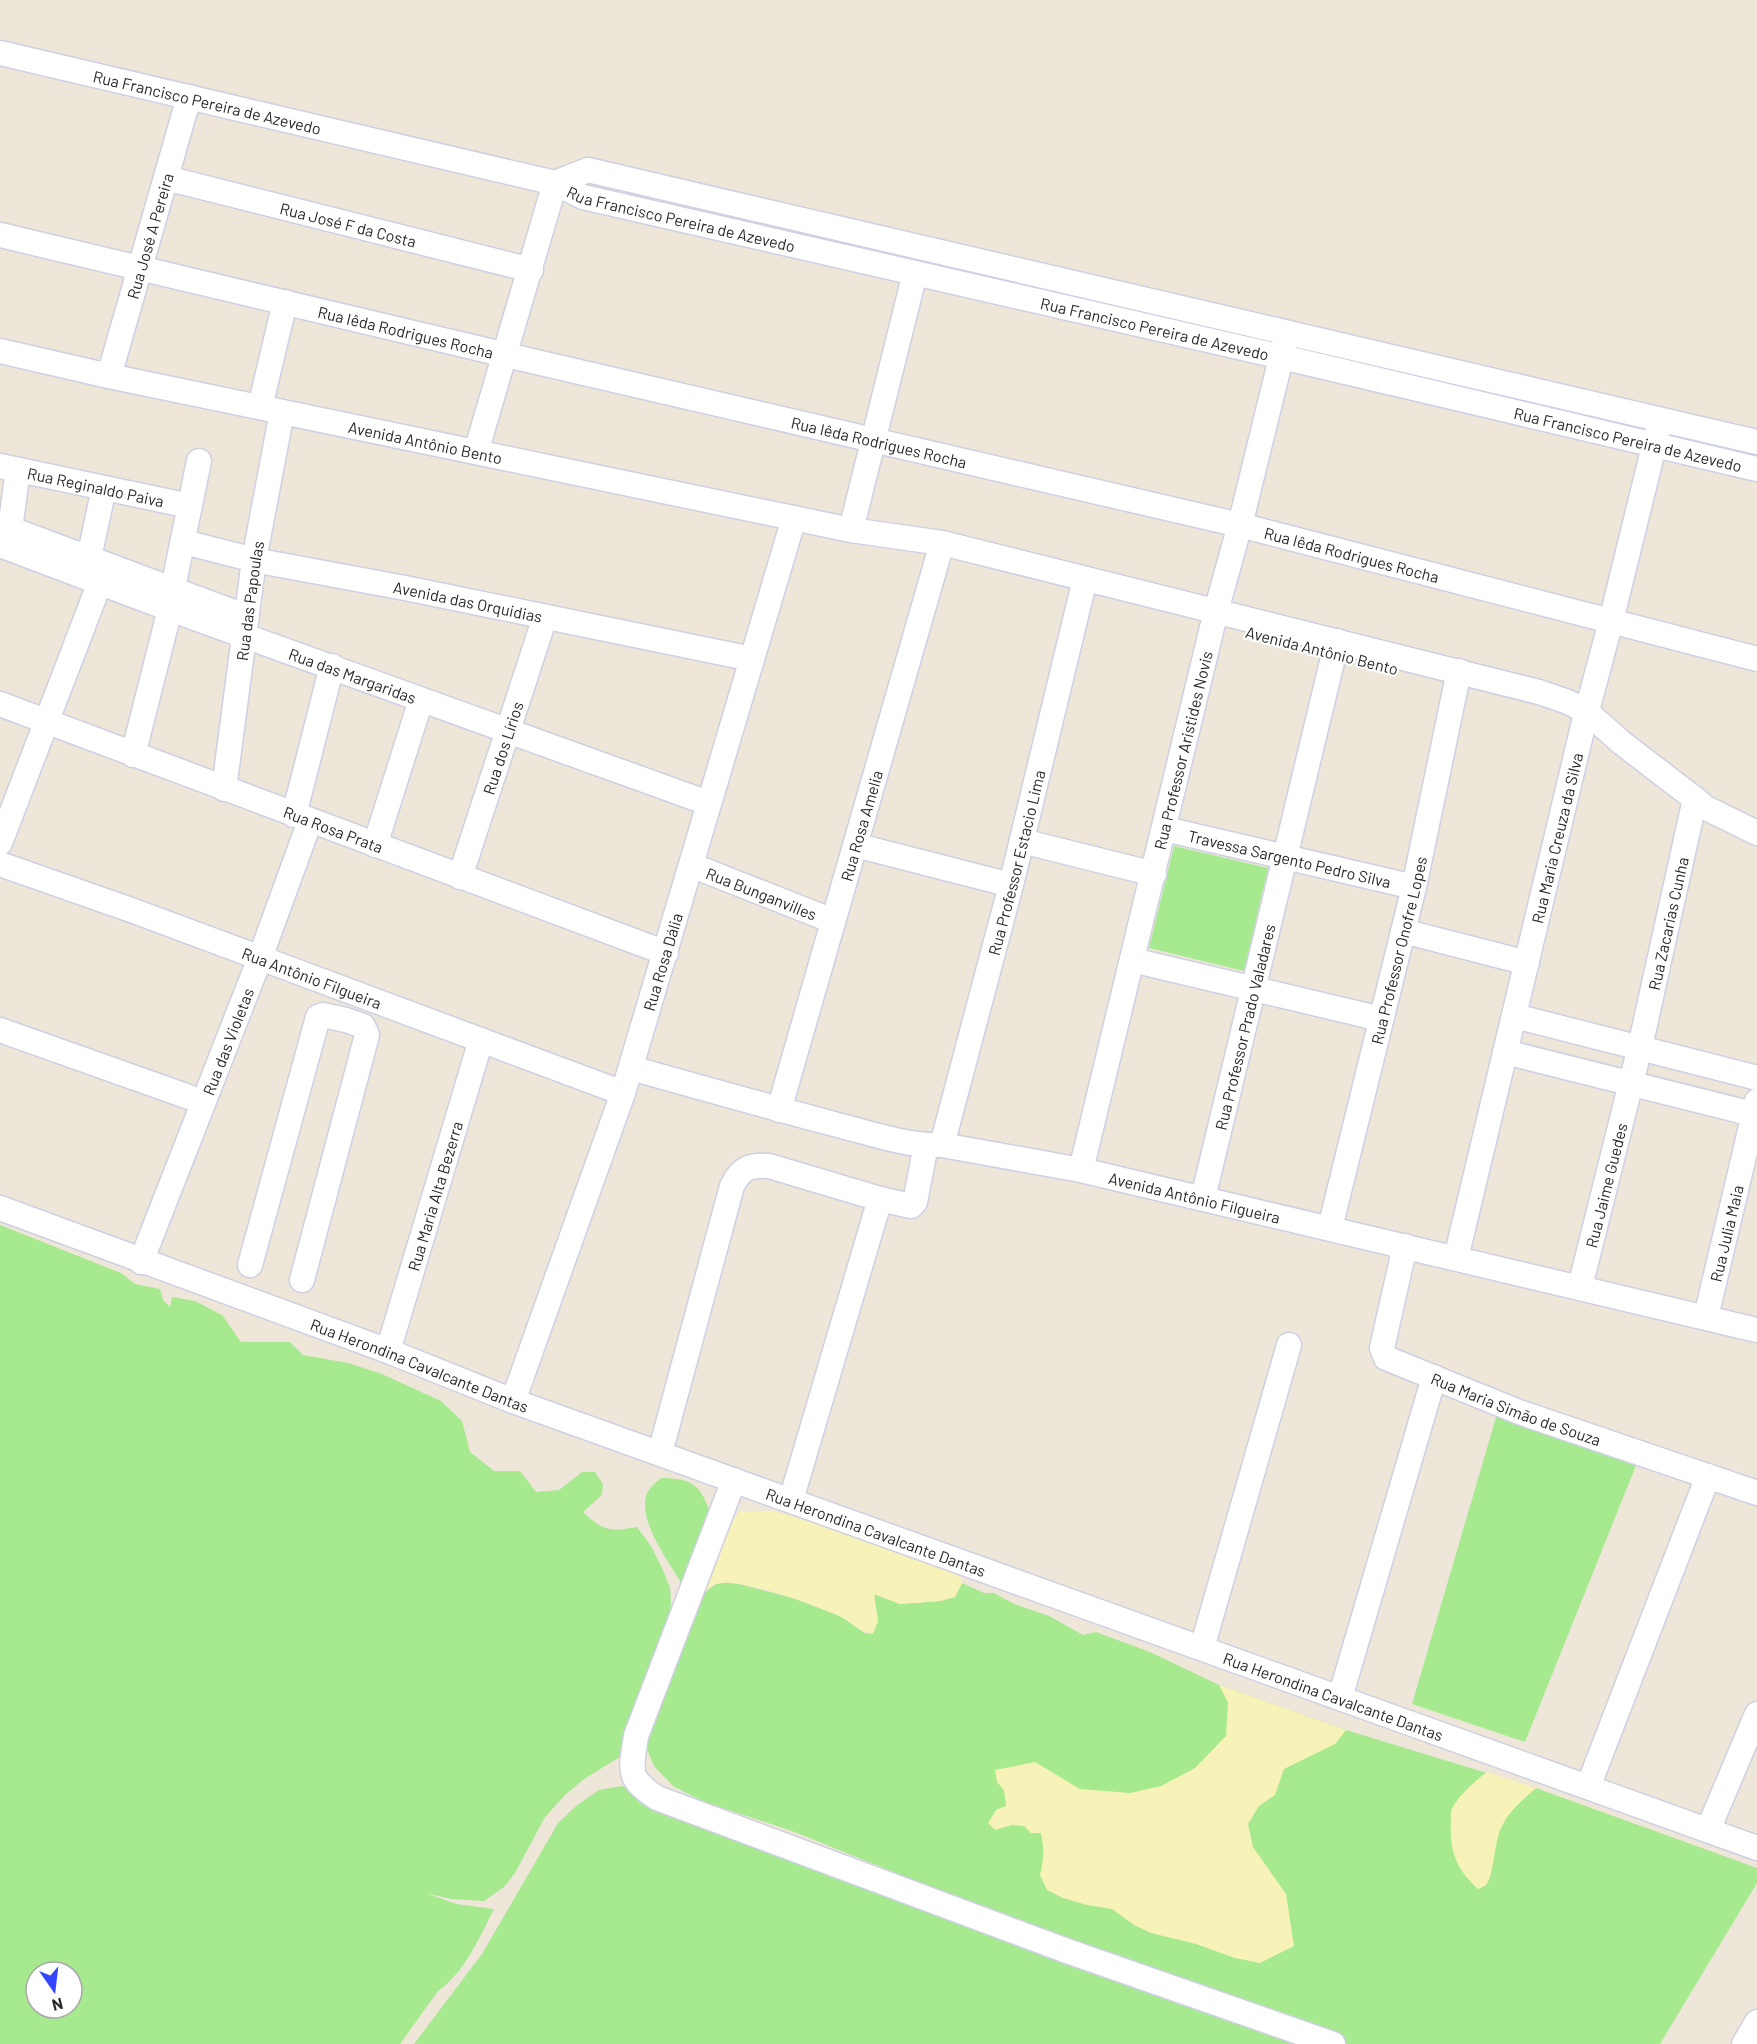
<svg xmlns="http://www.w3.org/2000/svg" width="1757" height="2044" font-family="Barlow,sans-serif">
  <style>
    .green { fill: #a6e98f; fill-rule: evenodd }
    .sand { fill: #f6f2b8 }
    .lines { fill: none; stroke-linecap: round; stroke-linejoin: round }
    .minor-casing { stroke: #ced0e4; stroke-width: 27 }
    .minor { stroke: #fff; stroke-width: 24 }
    .labels { text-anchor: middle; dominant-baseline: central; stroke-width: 4.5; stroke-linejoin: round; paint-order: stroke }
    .street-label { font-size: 16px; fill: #292929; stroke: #fff }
  </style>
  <rect width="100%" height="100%" fill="#ede6d9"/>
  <path class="green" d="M1174,846L1268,868L1244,971L1149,948Z
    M0,1225L121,1273L135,1284L160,1289L163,1300L170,1307L172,1297L195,1301L222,1315L241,1342H290L303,1355L348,1363L382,1374L441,1401L462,1421L470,1452L494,1471H520L536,1492L559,1490L582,1472H595L603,1484L602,1495L583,1512C604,1531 609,1532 637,1527L651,1546L663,1570L670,1588L671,1603L668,1629L623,1755L584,1779L565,1795L545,1817L515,1873L504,1887L484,1901L451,1899L426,1893L456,1904L494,1909C479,1938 465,1972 438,1991L400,2044H0ZM36,1972H72V2008H36Z
    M1497,1414L1637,1463L1525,1742L1412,1704Z
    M661,1478C693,1478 702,1486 711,1516L683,1586C670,1563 639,1524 646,1496C648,1489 655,1483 661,1478Z
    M731,1582L793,1598L842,1617L866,1634L878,1621L874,1594L900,1604L940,1601L955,1597L962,1583L984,1593H994L1014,1604L1049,1616L1083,1635L1096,1632L1150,1652L1219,1685L1346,1730L1536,1788L1757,1868V1883L1660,2044H1347L1256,2011L1213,1989L1161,1980L792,1831L702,1801L673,1786L654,1766L647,1749L650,1724L697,1598L716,1584Z
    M622,1786L640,1794L1306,2044H414L482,1954L558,1823L576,1806L599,1790Z"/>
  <path class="sand" d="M774,1511L846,1531L960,1576L962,1583L955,1597L940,1601L900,1604L874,1594L878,1621L873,1634C860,1633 852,1622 841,1617C818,1606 737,1576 716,1584C709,1587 702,1594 697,1598L720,1539L739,1512Z
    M1219,1685L1346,1730L1335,1744L1284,1769L1275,1795L1259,1806L1248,1824L1253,1847L1286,1894L1294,1946L1260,1963L1235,1958L1196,1944L1151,1933L1134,1925L1112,1909L1087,1905L1063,1898L1047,1890L1040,1875C1044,1860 1044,1848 1041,1833H1031L1024,1826L1012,1825L995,1830L988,1823L996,1810L1006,1806L1004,1790L997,1782L995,1770L1035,1762L1080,1789L1130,1793L1161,1786L1195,1768L1226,1736L1228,1703Z
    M1487,1772L1536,1788C1524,1799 1509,1811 1502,1826C1494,1840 1494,1877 1486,1885C1484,1887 1480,1888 1478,1889C1457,1870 1449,1851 1451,1823C1451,1819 1450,1813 1452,1809C1457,1797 1476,1780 1487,1772Z"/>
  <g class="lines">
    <defs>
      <g id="minor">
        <path id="s1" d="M0,53L555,183L583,197L1282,357L1757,469"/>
        <path id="s2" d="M166,178L531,270"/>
        <path d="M555,183L588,170L1757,442"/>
        <path id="s3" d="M0,235L506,355L1240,525L1757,659"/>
        <path id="s4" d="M0,351L109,376L851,530L942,543L1539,692L1568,702L1587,712L1622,743L1695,799L1706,808L1757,833"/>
        <path id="s5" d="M109,376L189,97"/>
        <path d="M260,407L285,302"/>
        <path d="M476,452L555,183"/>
        <path id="s6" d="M0,466L190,506"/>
        <path d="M0,525L247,617"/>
        <path d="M10,529L18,470"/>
        <path d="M851,530L915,273"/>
        <path id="s7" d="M184,542L254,560L405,588L752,659"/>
        <path id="s8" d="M0,545L170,609L708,803"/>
        <path d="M89,558L104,488"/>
        <path d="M173,588L199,461"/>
        <path id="s9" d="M0,704L666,953"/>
        <path d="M133,755L170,609"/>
        <path id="s10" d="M224,789L254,560L282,412"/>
        <path d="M294,815L332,666"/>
        <path id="s11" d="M1165,829L1414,887"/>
        <path d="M1022,841L1154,874"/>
        <path d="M0,843L100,582"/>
        <path d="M375,845L421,700"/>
        <path d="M855,845L1011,885"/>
        <path id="s12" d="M0,864L134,911L623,1093"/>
        <path id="s13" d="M691,865L833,921"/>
        <path id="s14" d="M460,877L545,617"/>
        <path d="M1403,931L1527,963"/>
        <path d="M1132,960L1381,1019"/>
        <path d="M1515,1016L1757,1078"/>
        <path d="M0,1030L203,1102"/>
        <path d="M1505,1052L1757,1115"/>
        <path id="s15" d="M631,1068C699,1087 766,1106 834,1124C870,1133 905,1146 942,1145L1081,1170L1757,1330"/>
        <path id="s16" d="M779,1110L942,543"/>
        <path id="s17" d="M942,1145L1011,885L1085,579"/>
        <path id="s18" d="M1081,1170L1216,611L1240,525L1285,342"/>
        <path id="s19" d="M1203,1198L1337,641"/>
        <path id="s20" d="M0,1208L388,1351L513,1401L1757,1848"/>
        <path id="s21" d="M1330,1228L1414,887L1459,671"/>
        <path id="s22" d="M1405,1246L1382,1348L1386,1358L1519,1412L1757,1493"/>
        <path id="s23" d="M1456,1258L1583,726L1611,621L1658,430"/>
        <path id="s24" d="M141,1262L260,958L310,821"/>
        <path d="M250,1265L318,1017L323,1015L346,1020L363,1026L367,1035L302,1280"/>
        <path id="s25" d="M1580,1287L1640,1047L1695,799"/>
        <path id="s26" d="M1706,1317L1757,1101"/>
        <path id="s27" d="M388,1351L481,1040"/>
        <path id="s28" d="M513,1401L623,1093L794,518"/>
        <path d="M660,1453L732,1186C741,1168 749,1165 769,1166L880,1199L911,1206L915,1202L926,1145"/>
        <path d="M734,1480L636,1736C631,1770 626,1778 657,1798L1067,1951L1333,2044"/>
        <path d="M791,1500L880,1199"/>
        <path d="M1202,1648L1289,1345"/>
        <path d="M1340,1698L1434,1377"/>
        <path d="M1588,1787L1708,1476"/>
        <path d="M1708,1830L1757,1714"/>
        <path d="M1744,2044L1757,2022"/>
      </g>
    </defs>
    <use href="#minor" class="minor-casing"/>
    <use href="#minor" class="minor"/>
  </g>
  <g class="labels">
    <g class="street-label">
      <text stroke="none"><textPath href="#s1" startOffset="213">Rua Francisco Pereira de Azevedo</textPath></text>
      <text stroke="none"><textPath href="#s1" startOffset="702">Rua Francisco Pereira de Azevedo</textPath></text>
      <text stroke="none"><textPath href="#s2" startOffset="188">Rua José F da Costa</textPath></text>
      <text stroke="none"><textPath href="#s5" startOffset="146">Rua José A Pereira</textPath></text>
      <text stroke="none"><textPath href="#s1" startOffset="1188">Rua Francisco Pereira de Azevedo</textPath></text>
      <text stroke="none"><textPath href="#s3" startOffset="417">Rua Iêda Rodrigues Rocha</textPath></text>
      <text stroke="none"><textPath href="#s1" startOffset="1674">Rua Francisco Pereira de Azevedo</textPath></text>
      <text stroke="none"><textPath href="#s4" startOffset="435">Avenida Antônio Bento</textPath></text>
      <text stroke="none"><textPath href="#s3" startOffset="903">Rua Iêda Rodrigues Rocha</textPath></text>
      <text stroke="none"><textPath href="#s6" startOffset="98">Rua Reginaldo Paiva</textPath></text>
      <text stroke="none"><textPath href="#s3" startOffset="1389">Rua Iêda Rodrigues Rocha</textPath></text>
      <text stroke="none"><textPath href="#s10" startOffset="190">Rua das Papoulas</textPath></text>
      <text stroke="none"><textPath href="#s7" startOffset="290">Avenida das Orquidias</textPath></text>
      <text transform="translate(1322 650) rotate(14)">Avenida Antônio Bento</text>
      <text stroke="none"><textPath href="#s8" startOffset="376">Rua das Margaridas</textPath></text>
      <text stroke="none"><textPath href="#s14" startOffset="136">Rua dos Lírios</textPath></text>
      <text stroke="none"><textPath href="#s18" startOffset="432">Rua Professor Aristides Novis</textPath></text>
      <text stroke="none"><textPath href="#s16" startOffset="296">Rua Rosa Amelia</textPath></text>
      <text stroke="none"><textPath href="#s9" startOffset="356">Rua Rosa Prata</textPath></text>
      <text stroke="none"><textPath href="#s23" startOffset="432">Rua Maria Creuza da Silva</textPath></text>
      <text stroke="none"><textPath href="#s11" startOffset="128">Travessa Sargento Pedro Silva</textPath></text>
      <text stroke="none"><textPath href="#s17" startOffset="292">Rua Professor Estacio Lima</textPath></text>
      <text stroke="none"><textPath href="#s13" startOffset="76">Rua Bunganvilles</textPath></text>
      <text stroke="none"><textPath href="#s25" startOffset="374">Rua Zacarias Cunha</textPath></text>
      <text stroke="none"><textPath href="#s21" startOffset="286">Rua Professor Onofre Lopes</textPath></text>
      <text stroke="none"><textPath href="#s28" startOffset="464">Rua Rosa Dália</textPath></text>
      <text stroke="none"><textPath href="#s12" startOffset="332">Rua Antônio Filgueira</textPath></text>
      <text stroke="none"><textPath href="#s19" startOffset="176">Rua Professor Prado Valadares</textPath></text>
      <text stroke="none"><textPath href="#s24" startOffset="237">Rua das Violetas</textPath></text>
      <text stroke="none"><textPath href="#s25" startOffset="105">Rua Jaime Guedes</textPath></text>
      <text stroke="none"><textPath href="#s27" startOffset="162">Rua Maria Alta Bezerra</textPath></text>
      <text stroke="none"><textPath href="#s15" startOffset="579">Avenida Antônio Filgueira</textPath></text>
      <text stroke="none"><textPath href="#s26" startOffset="86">Rua Julia Maia</textPath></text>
      <text stroke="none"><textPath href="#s20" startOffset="448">Rua Herondina Cavalcante Dantas</textPath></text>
      <text stroke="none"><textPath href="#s22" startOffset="255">Rua Maria Simão de Souza</textPath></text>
      <text stroke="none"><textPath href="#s20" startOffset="934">Rua Herondina Cavalcante Dantas</textPath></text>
      <text stroke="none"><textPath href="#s20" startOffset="1420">Rua Herondina Cavalcante Dantas</textPath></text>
    </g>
  </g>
  <g transform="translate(54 1990) rotate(166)"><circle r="28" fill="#ffffff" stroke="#a9a9a9" stroke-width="1.5"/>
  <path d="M0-4.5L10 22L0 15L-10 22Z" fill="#3347ff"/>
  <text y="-9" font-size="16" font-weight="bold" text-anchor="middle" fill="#292929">N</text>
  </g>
</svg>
